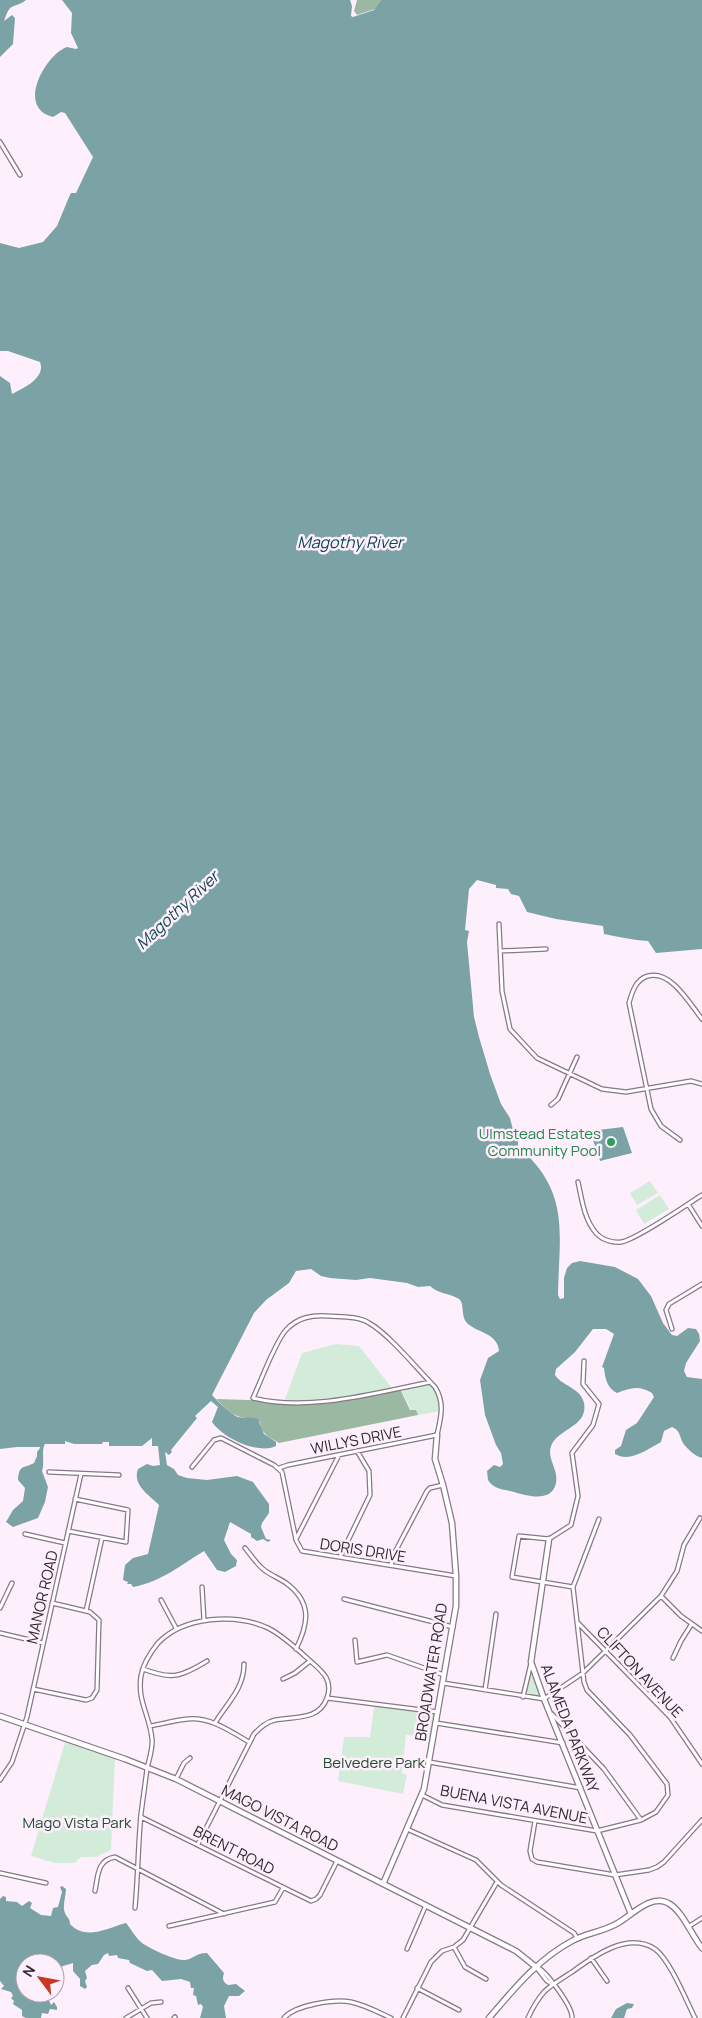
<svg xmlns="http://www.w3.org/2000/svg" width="702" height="2018" font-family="Manrope,sans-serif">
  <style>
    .green { fill: #d3ecd9 }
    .forest { fill: #9bb8a2 }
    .water { fill: #7ba3a6 }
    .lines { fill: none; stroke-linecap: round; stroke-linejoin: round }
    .street-casing { stroke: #887786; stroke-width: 5.5 }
    .secondary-casing { stroke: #887786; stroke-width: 7 }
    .street { stroke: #fff; stroke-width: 3 }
    .secondary { stroke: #fff; stroke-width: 4.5 }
    .leisure-dot { fill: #2e9e5b; stroke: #feeffd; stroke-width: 2 }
    .labels { text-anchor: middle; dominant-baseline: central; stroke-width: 5; stroke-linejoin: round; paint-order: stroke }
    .leisure-label { font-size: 15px; fill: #27864d; stroke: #feeffd; text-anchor: end }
    .street-label { font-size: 15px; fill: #30282f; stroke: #feeffd }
    .park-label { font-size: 15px; fill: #204f2f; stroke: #feeffd }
    .water-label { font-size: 16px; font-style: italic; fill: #0a494d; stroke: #feeffd }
  </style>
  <rect width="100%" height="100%" fill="#feeffd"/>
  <path class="green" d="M650,1181L658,1193L637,1205L630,1193Z
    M660,1195L669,1209L644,1224L636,1210Z
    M336,1344L359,1346L392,1388L341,1397L284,1402L302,1353Z
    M430,1382L439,1393L441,1411L418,1415L416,1410H411L400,1388Z
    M531,1670L532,1671L541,1696L536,1697L526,1694Z
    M374,1706L435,1713L431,1737L406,1735L402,1773L407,1775L403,1794L338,1781L344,1737H370Z
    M65,1742L115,1759L111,1850L96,1857H81L75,1863H55L31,1856Z"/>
  <path class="forest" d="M357,0H381L375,9L357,15L354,11Z
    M400,1389L410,1410H416L418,1415L279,1443C269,1437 261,1434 260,1422C250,1417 243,1419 235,1415C228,1412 222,1404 216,1399L306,1402L343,1399Z"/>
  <path class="water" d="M0,0H26C13,10 11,0 4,21L12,15L15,18L13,44L0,57Z
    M62,0H350L352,6L351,16L353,17L374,10L381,0H702V949L656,953L648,941C633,940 619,937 604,934L603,926L556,919L527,912L519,896L511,894L508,889L496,888V885L477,880L469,889L465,930L469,931L467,942L474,1017L479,1037L490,1074L501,1104L510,1118L514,1134L518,1135V1146C571,1193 559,1232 558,1295L560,1299L564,1298V1278L567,1268L572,1263L580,1261L615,1267L638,1279L651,1296L663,1323L672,1335L677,1336L688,1328L696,1329L699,1334L700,1341L686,1363L684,1371L687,1377L702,1379V1458C695,1456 687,1449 683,1443C679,1436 681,1431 672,1427L664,1431L661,1442C648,1449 630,1463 615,1454V1450L621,1446L626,1430L637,1423L654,1397L652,1393C639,1385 630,1388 617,1393C607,1388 605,1378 604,1368L602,1367L614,1334L606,1329H593L575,1352L556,1369L555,1375C562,1386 581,1388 584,1403C588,1425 563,1428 553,1442C544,1457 559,1468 556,1483C552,1503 527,1496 514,1492C504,1489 494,1490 488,1480L487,1471L494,1465L500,1467L503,1464L501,1453L496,1445L485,1415L480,1380L488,1358L499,1351C498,1334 479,1333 468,1324C460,1317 465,1303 459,1299C449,1293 438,1294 430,1286L418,1287L407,1283L370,1278L356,1280L330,1278L321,1276L311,1269L296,1271L289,1283L266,1300L254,1313L212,1395C217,1401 232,1415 238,1417C245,1419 251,1416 258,1419L264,1434L276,1442V1446C258,1455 223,1438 212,1422L218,1407L211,1401L195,1416L197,1418L171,1450L172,1452L169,1455L165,1452L167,1465L174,1469L178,1475L187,1478L207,1480L237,1476L253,1482L269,1504V1513L262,1523L261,1527L266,1539L271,1540L268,1542L263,1539L257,1541L251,1537V1534L230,1522L224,1540L231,1554L237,1560L236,1566L225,1572L217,1570L204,1551C181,1565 161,1582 133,1587L131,1584H127L128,1582L123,1580L125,1565L133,1558L148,1554L159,1505C149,1495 132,1485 138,1469L147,1464L153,1466L160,1465L158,1446H152V1438L142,1446H109V1442H103L102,1444H74L65,1441V1444H45C41,1450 45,1463 42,1471L48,1487L45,1502L38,1518L13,1527L6,1522L13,1510L23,1501L25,1488L18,1480C19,1464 23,1469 34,1463L37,1456V1452L40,1448V1447H17L0,1449V376L10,383L12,394C24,388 46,378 40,362L8,351H0V243L19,248L43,242L57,226L69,197L71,193H76L93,157L65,113L61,112L53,117C15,108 46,54 67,47L76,49L78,48L71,33L72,13Z
    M623,1127L632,1153L600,1161L590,1131Z
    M62,1886L66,1889C66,1896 62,1906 65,1913C67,1918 70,1918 70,1924C86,1941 107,1928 126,1923C131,1929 135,1937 141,1942C148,1948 176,1961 185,1960C194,1959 195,1953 207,1953L224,1973C222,1979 223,1982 228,1985L236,1984L245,1991L239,1996H229L224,2006L226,2018H200L203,2007L201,2004L198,2005L196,1996L193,1995L194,1988H191L190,1982L181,1979L162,1981L152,1970L147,1971L130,1963L129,1960L118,1958L117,1955L109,1956L108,1953L104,1955L98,1964L92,1965L85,1971L87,1978L85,1981L87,1987L85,1989L80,1986V1979L73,1971V1963L60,1967L55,1973V1963H25V1993H41V1996H47L51,2005L54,2002L57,2007V2010L50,2009L48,2014L42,2013L41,2018H26L22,2016V2010L13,2004L14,2001L11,1998L13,1996L11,1992L1,1989L4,1986L0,1981V1899L3,1896L6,1897V1901L17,1902L22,1906L29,1901L32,1903L30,1908L41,1915L51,1916L53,1908L58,1907L62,1892L60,1887Z
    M627,2003L634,2004L632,2008L627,2009L624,2018H611L616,2009Z"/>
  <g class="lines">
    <defs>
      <path id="street" d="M0,142L20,175
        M499,924L502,991L510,1029L537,1058L602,1089L626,1092L691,1081L702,1084
        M500,951L546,949
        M551,1105L558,1099L577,1057
        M680,1140L661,1126L651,1109L629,1003C632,992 636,979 648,976C671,970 689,1003 702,1019
        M578,1182C582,1200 584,1219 596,1233C602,1240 613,1243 621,1242C636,1240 686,1205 702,1195
        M688,1204L702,1226
        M672,1329L666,1310L669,1304L702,1284
        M192,1467L214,1440L221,1438L274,1465L282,1472L296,1540L302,1551L456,1576
        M279,1468L288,1465L437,1435C441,1417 445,1403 435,1387C418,1370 389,1334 369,1323C358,1316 341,1317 328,1316C312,1315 298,1317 286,1330C275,1342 261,1381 253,1398C308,1412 375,1393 430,1382
        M49,1472L119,1475
        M68,1531L126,1542L128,1510L75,1499
        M25,1534L65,1543
        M296,1539L339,1455
        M245,1548C251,1555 256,1563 263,1569C270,1575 279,1578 286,1583C312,1602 309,1623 296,1649
        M340,1557L370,1495L369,1471L357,1451
        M391,1565L394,1554L427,1491L430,1488L443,1485
        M202,1587L204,1620
        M573,1587L512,1577L519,1536L549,1539L571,1525L578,1496L572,1453L593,1425L599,1404L583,1384L584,1361
        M661,1596L681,1616L702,1631
        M344,1599L453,1627
        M161,1600L176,1628
        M0,1608L12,1583
        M86,1611L102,1538
        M577,1622L670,1717L702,1764
        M0,1633L43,1643
        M355,1640L357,1662L387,1655L444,1675
        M673,1658L681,1641L691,1625
        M143,1669C172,1680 181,1677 207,1661
        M283,1679L295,1673L310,1661
        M443,1683L544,1699L583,1673L661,1596L677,1571L684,1545L700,1518
        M33,1689L86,1700L92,1698L97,1690L99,1620L90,1612L52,1603
        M485,1690L496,1614
        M523,1697L531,1663
        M327,1698L438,1712
        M552,1714L604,1769L641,1820
        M215,1723C227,1703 244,1689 244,1664
        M436,1723L563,1743
        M150,1726C162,1724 176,1720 188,1719C211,1717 230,1731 249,1742
        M429,1762L581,1788
        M176,1779L184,1763L190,1758
        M0,1780L12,1762L27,1717L81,1474
        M422,1795L442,1805L597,1831L641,1820L656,1812L668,1795L667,1784L630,1735L587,1690L584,1682L573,1587L599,1519
        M141,1817L311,1901L316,1899L320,1895L337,1861
        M535,1821L530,1851L532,1859L537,1862L615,1875L649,1870L657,1867L664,1862L702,1820
        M407,1829L476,1860L501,1885L574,1933L577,1938
        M0,1873L46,1883
        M95,1891C98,1876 97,1860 115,1857L224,1914
        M135,1908C138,1877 138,1845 141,1814C143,1799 145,1784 147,1769C149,1759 153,1749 152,1739C150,1716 137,1701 141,1676C143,1664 150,1653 158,1643C184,1616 235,1613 268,1628C282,1635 295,1647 307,1658C320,1670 334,1678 327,1698C319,1721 294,1716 275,1720C266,1722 260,1728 254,1734L198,1844
        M169,1926L275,1902L283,1888
        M688,1927L702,1918
        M454,1947L465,1967L486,1979
        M407,1949L426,1905
        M591,1958L607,1981
        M536,1967L547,1981L552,1984
        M537,1967C546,1971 573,2007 572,2018
        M128,1988L147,2018
        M417,1988L459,2010
        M126,2018L151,2003L161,2002
        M174,2018L175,2017
        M284,2018C295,2005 334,1999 351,2002C365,2005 378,2012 391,2018
        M403,2018L431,1962L442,1951L454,1947L463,1940L497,1882
        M528,2018C532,2009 538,1999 544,1992C552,1984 563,1978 572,1972C594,1956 628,1931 655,1949C670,1960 686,2000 695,2018"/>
      <path id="secondary" d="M549,1539L531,1662L544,1699L631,1914
        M0,1716L125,1759L176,1779L516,1951L536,1967
        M383,1884L424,1789L456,1606V1576L452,1523L443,1485L435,1459L437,1435
        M489,2018C513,1990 538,1959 572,1941C586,1933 603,1932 618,1923C632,1915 651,1894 668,1903C682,1910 692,1936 702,1948"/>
    </defs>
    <use href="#street" class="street-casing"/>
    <use href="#secondary" class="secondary-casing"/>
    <use href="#street" class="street"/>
    <use href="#secondary" class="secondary"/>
  </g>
  <circle class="leisure-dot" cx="611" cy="1142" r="5"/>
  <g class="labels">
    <g class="leisure-label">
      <text x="601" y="1133">Ulmstead Estates<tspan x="601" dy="17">Community Pool</tspan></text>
    </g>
    <g class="street-label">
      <text transform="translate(356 1440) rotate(-11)">WILLYS DRIVE</text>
      <text transform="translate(363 1550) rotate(9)">DORIS DRIVE</text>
      <text transform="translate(42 1597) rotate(-77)">MANOR ROAD</text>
      <text transform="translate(431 1672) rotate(-81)">BROADWATER ROAD</text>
      <text transform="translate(640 1672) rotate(47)">CLIFTON AVENUE</text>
      <text transform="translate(570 1728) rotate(69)">ALAMEDA PARKWAY</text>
      <text transform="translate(514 1804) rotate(11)">BUENA VISTA AVENUE</text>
      <text transform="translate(280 1818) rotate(27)">MAGO VISTA ROAD</text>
      <text transform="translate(234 1850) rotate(27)">BRENT ROAD</text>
    </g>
    <g class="park-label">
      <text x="374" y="1762">Belvedere Park</text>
      <text x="77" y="1822">Mago Vista Park</text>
    </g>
    <g class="water-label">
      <text x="350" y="542">Magothy River</text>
      <text transform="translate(177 910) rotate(-43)">Magothy River</text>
    </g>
  </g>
  <g transform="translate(40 1978) rotate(302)"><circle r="24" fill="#feeffd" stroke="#ac9fab"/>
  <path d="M0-4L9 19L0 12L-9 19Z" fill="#c43824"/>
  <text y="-8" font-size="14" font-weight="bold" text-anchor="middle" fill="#30282f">N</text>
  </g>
</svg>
